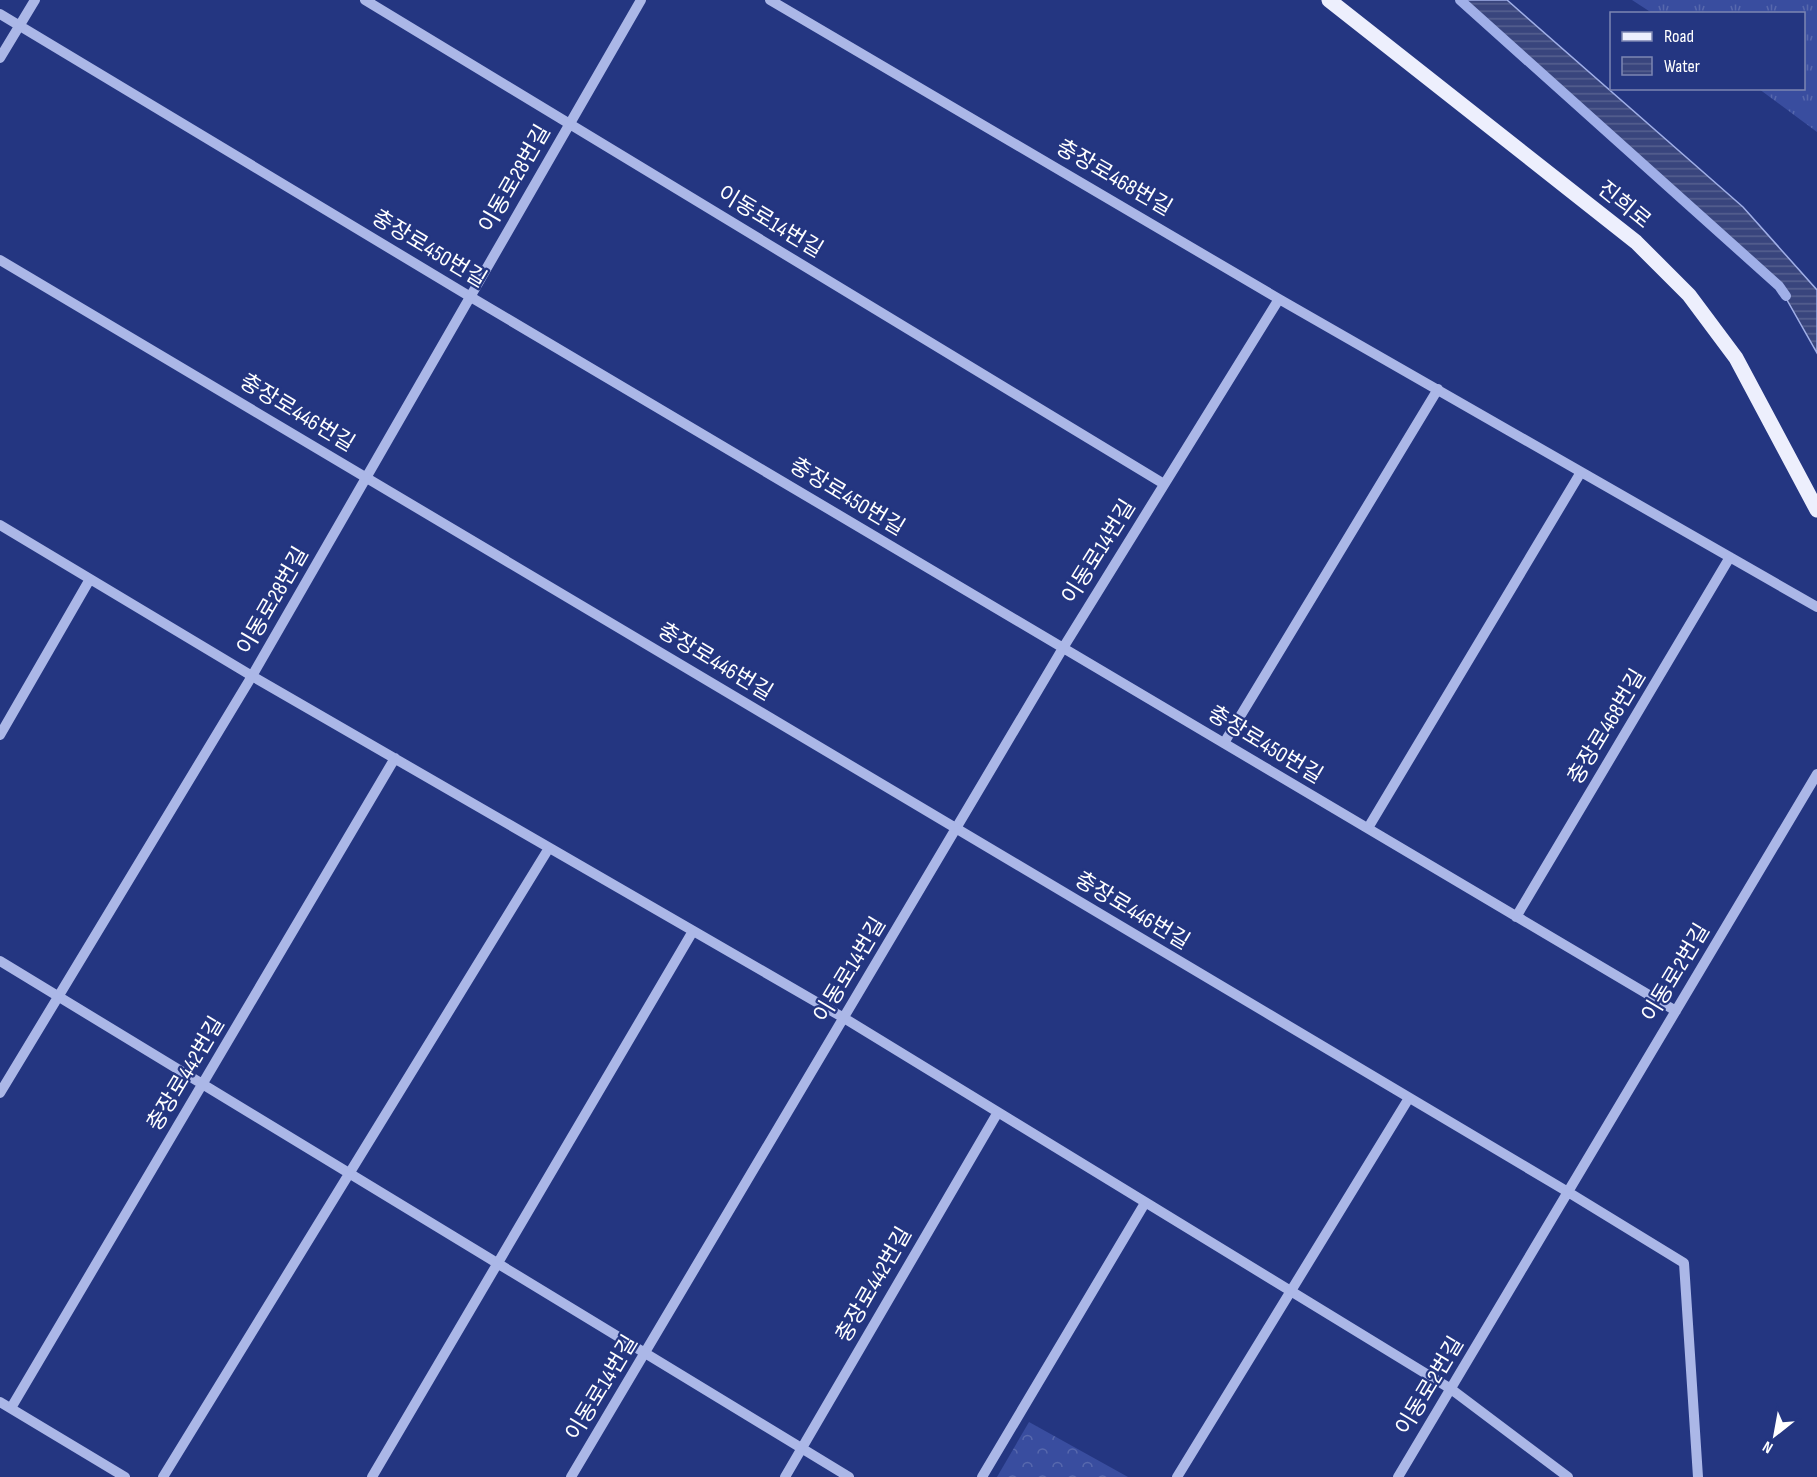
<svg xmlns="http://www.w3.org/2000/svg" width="1817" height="1477" font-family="'Sofia Sans Condensed','Noto Sans KR',sans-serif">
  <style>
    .grass { fill: url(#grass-tufts) }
    .forest { fill: url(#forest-crowns) }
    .water { fill: url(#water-rules); stroke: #a0afe8; stroke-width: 1.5 }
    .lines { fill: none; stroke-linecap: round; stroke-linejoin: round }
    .stream { stroke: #a0afe8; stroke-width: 10 }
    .minor { stroke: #abb7e7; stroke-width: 10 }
    .major { stroke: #edeffd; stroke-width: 15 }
    .labels { text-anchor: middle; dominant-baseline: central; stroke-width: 4.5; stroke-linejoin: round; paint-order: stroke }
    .street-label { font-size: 22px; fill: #fff; stroke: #243681 }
  </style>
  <defs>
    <pattern id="grass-tufts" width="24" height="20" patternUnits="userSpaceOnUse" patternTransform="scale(1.5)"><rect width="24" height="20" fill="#394d9f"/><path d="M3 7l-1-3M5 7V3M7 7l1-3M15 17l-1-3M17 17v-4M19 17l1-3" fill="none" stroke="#5768ad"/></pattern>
    <pattern id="forest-crowns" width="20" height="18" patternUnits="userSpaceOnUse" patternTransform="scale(1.5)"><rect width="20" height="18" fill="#394d9f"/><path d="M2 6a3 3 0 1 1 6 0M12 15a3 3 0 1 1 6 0" fill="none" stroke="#5768ad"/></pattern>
    <pattern id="water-rules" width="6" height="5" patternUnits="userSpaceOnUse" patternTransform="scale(1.5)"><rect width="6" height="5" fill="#39457d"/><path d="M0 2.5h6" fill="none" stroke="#576190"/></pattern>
  </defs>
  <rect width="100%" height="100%" fill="#243681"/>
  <path class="grass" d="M1632,0H1817V132L1759,89L1804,88V14L1652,13Z"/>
  <path class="forest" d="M1029,1422L1128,1477H997Z"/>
  <path class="water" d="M1460,0H1507L1743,207L1817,290V353L1779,286Z"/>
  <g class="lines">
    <path class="stream" d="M1460,0L1779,286L1786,296"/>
    <path class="minor" d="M365,0L1164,484
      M770,0L1279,299L1817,607
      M0,14L469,296L1676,1011
      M0,58L35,0
      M0,260L1568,1192L1684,1263L1698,1477
      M0,525L252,676L844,1018L1451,1389L1568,1477
      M0,735L90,579
      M1224,743L1438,389
      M1368,828L1581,472
      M1516,917L1730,557
      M0,961L849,1477
      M0,1093L252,676L641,0
      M0,1402L125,1477
      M11,1408L395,758
      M163,1477L549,848
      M372,1477L693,931
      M571,1477L1063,648L1279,299
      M785,1477L998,1112
      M982,1477L1145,1203
      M1177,1477L1409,1098
      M1398,1477L1817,774"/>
    <path class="major" d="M1329,0L1636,242L1689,295L1736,358L1817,510"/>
  </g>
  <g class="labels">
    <g class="street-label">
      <text transform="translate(1114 178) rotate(30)">충장로468번길</text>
      <text transform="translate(515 179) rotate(-60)">이동로28번길</text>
      <text transform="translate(1624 205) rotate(39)">진희로</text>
      <text transform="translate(770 222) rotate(31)">이동로14번길</text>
      <text transform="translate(429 249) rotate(31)">충장로450번길</text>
      <text transform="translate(297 413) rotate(31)">충장로446번길</text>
      <text transform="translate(847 497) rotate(31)">충장로450번길</text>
      <text transform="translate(1099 552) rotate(-58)">이동로14번길</text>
      <text transform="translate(273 601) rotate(-60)">이동로28번길</text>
      <text transform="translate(715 662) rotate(31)">충장로446번길</text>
      <text transform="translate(1607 727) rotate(-59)">충장로468번길</text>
      <text transform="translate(1265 745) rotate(31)">충장로450번길</text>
      <text transform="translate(1132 911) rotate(31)">충장로446번길</text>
      <text transform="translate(850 970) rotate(-59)">이동로14번길</text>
      <text transform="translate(1676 973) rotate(-59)">이동로2번길</text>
      <text transform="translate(186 1074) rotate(-59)">충장로442번길</text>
      <text transform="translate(874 1285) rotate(-60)">충장로442번길</text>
      <text transform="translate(1430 1386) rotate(-59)">이동로2번길</text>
      <text transform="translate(602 1388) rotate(-59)">이동로14번길</text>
    </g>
  </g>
  <rect x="1610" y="12" width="195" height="78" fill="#243681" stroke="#7c86b3" stroke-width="1.5"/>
  <rect x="1622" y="32" width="30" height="9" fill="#edeffd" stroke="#7c86b3" stroke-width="1.5"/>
  <text x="1664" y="42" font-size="18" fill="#ffffff">Road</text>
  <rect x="1622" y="57" width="30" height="18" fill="url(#water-rules)" stroke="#7c86b3" stroke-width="1.5"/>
  <text x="1664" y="72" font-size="18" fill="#ffffff">Water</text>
  <g transform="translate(1775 1435) rotate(211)" stroke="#243681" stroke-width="4.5" paint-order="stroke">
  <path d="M0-4.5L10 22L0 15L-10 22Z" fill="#ffffff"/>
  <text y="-9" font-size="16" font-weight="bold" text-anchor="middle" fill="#ffffff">N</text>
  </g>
</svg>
